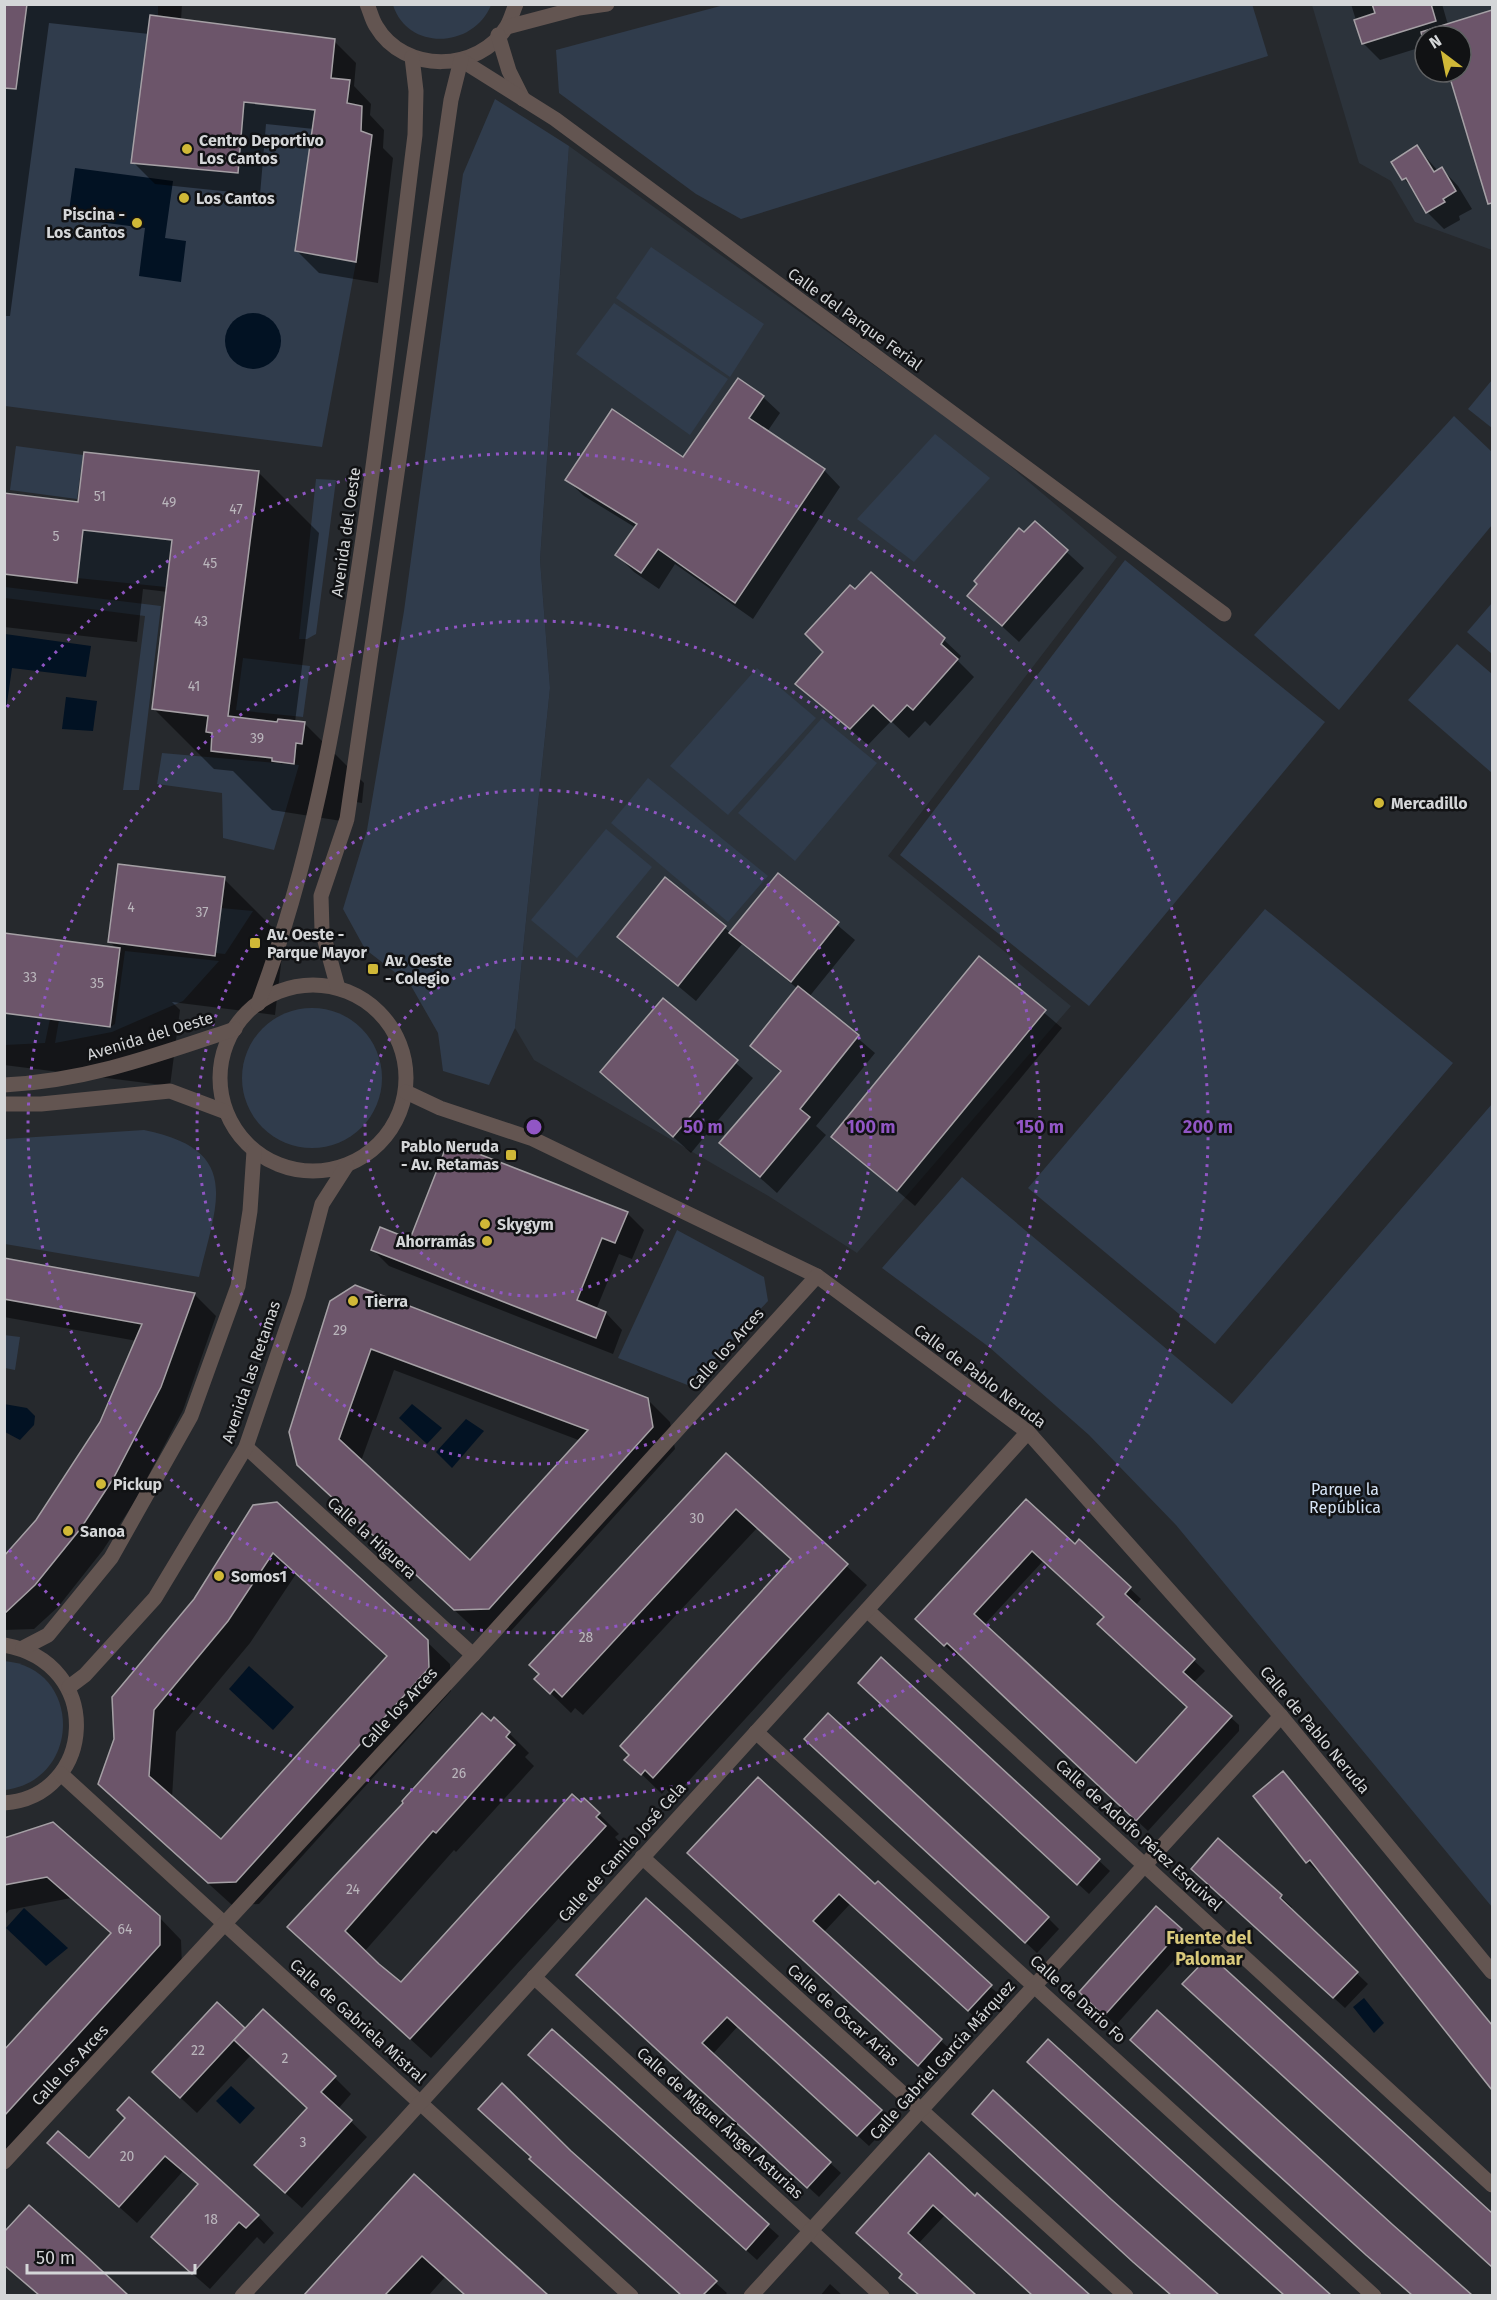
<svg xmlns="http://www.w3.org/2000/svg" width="1497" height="2300" font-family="'Fira Sans',sans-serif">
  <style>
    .built { fill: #2c333b; fill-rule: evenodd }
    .green { fill: #303c4c }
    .water { fill: #021223 }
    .shadow { fill: #0007; fill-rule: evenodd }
    .building { fill: #6c556a; stroke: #a5a0a5; stroke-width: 1.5; fill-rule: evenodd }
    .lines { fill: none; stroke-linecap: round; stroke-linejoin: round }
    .minor { stroke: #635551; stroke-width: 15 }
    .ring { fill: none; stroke: #9156c5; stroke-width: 3; stroke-dasharray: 3 6 }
    .poi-dot { fill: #d0b837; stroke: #111214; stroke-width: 2 }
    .labels { text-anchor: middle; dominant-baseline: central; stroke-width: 5; stroke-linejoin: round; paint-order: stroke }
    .number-label { font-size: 14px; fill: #bab6bc }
    .poi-label { font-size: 16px; font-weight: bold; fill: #d4d6d8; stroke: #111214; text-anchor: start }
    .street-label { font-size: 16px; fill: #d4d6d8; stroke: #111214 }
    .park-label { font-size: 16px; fill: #d6e4f6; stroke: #111214 }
    .neighbourhood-label { font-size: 18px; font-weight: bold; fill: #d9c97b; stroke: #111214 }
    .centre { fill: #9156c5; stroke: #111214; stroke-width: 3 }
    .ring-label { font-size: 18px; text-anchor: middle; font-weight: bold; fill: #9156c5; stroke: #111214; stroke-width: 5; stroke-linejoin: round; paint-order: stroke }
  </style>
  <rect width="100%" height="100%" fill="#26292d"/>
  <g class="built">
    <path d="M1312,5h180v245l-77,-28 -24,-41 -32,-18zM1425,36h36v36h-36z"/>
    <polygon points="569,146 988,447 1117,557 888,856 1071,1006 857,1253 770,1197 534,1060 515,1028 550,688 540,560"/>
  </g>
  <g class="green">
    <polygon points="1252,4 1268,56 741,219 696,194 559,93 556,50 724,5"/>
    <polygon points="5,5 158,5 158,16 335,39 331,78 350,80 347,103 362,106 361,131 372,135 356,262 322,447 5,406"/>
    <path d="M393,5v-1l98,1c-17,43 -83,47 -98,0z"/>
    <polygon points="495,99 569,146 540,560 550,688 515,1028 489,1085 443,1071 438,1033 410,984 365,949 343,909 367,830 404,611 463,174"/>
    <polygon points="651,247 764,324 730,377 616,298"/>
    <polygon points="614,303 728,379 690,435 576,354"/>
    <polygon points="1492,380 1492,428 1468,409"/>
    <polygon points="1454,416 1492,452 1492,525 1339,710 1254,635"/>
    <polygon points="935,434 990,478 914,562 857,519"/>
    <polygon points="16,446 83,455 77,499 10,490"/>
    <polygon points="316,479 336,480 316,634 307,639 299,639"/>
    <polygon points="76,529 172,535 166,587 77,578"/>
    <polygon points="1125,560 1325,722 1089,1006 900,855"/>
    <polygon points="5,587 161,606 139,790 123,790 145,616 5,598"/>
    <polygon points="1492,603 1492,654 1467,632"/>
    <polygon points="1457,644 1492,674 1492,773 1408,700"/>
    <polygon points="243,658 310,666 303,717 236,710"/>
    <polygon points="757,668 816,718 728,815 670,766"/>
    <polygon points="822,718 877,763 795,861 738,813"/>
    <polygon points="162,753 299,765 274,850 223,838 222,793 157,784"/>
    <polygon points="648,778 768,876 728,922 611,823"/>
    <polygon points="606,829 652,867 577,958 531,920"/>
    <polygon points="221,908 253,911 225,954 215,953"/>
    <polygon points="1265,909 1453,1063 1215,1344 1028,1188"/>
    <polygon points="125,951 219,961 183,1001 112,1032 55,1043 59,1020 110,1027 115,1024"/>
    <circle cx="312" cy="1078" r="70"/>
    <polygon points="5,1013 50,1019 45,1043 5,1045"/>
    <polygon points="1492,1104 1492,1907 1176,1525 1089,1435 989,1347 882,1268 962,1177 1232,1404"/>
    <path d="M144,1130c99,20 73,72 55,147l-194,-33v-105z"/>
    <polygon points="677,1230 764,1277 768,1301 690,1386 618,1358"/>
    <polygon points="4,1335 20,1337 15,1370 5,1368"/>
    <path d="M4,1661c78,6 79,119 1,129z"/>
  </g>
  <g class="water">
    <polygon points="75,168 173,181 165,238 186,241 181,282 139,276 145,228 68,218"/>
    <circle cx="253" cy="341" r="28"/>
    <polygon points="5,634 91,646 86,677 12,668 5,717"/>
    <polygon points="66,697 97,701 93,731 62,729"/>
    <polygon points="4,1404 27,1408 35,1416 34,1425 20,1440 5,1432"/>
    <polygon points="412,1404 442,1428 427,1444 399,1418"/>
    <polygon points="466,1419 484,1431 452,1468 436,1452"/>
    <polygon points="249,1666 294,1707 273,1730 229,1689"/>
    <polygon points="24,1908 68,1948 46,1966 6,1928"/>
    <polygon points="1364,1998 1384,2023 1374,2033 1353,2007"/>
    <polygon points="231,2086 255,2108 240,2124 216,2101"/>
  </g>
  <g class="shadow">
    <polygon points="4,4 182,4 181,20 334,41 356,63 354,86 371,104 370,115 384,130 383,148 393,158 378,283 319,273 297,251 314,129 266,124 260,195 155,184 133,162 149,34 49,23 10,316 4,316"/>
    <polygon points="1351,4 1442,4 1448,25 1492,11 1492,188 1481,177 1450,72 1461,72 1461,36 1425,36 1425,46 1380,60 1363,43"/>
    <polygon points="1417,147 1438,171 1442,169 1458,186 1472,209 1459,216 1460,220 1444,229 1427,212 1414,190 1404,179"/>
    <polygon points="763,397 780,413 767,432 824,470 840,487 753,619 675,564 659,589 634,572 617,555 636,528 584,496 567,480 684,459"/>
    <polygon points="259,473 319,533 295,722 304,723 364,783 362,803 356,802 354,823 272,810 233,771 214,769 154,709 168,592 143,589 137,642 4,627 4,495 80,504"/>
    <polygon points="1035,523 1084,568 1019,642 969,596"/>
    <polygon points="871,574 944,640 961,656 958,661 974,677 930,726 925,721 909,738 891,721 868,745 797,684 825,652 855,591"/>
    <polygon points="778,875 855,940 809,997 875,1053 816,1126 826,1135 777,1193 721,1143 781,1073 752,1045 798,989 742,944 696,1001 619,937 665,879 731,933"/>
    <polygon points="224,879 284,939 275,1015 172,1002 180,1010 170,1086 4,1065 4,935 117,949 110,942"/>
    <polygon points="980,958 1062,1028 915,1206 833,1136"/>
    <polygon points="663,1000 753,1078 691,1153 602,1072"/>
    <polygon points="627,1213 644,1230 632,1259 619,1254 596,1310 606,1313 622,1330 613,1354 389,1266 373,1250 411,1241"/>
    <polygon points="4,1260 194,1294 216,1316 183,1410 135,1501 103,1550 58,1607 34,1629 4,1630 4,1558 37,1521 101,1422 137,1341 4,1317"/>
    <path d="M331,1302l316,97 23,23 5,27 -164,182 -33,1 -156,-145zM394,1370l187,71 -111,121 -109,-101z"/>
    <polygon points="726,1455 867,1585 674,1797 666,1789 662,1794 627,1760 792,1560 757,1528 583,1715 575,1708 571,1713 536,1679"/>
    <path d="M1027,1501l48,45 4,-5 62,58 -6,7 70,65 -12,12 46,42v6l-91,100 -190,-178 -2,3 -28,-26zM1044,1560l62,57 83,91 -53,57 -152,-140z"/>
    <path d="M254,1506l173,136 23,22 1,27 -192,213 -27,1 -109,-99 -8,-67 80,-139zM296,1574l92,83 -167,184 -49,-43 4,-66 74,-89z"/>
    <polygon points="881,1659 1110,1871 1089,1894 871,1693"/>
    <polygon points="509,1733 529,1753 525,1757 534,1766 456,1852 454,1850 364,1952 401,1984 581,1804 599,1814 619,1834 615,1837 624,1847 431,2058 309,1947"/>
    <polygon points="817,1749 1048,1918 1059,1929 1037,1953"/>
    <polygon points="1283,1773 1492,2025 1492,2085 1386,1956 1388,1955 1320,1871 1318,1872 1307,1862"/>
    <polygon points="4,1839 159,1917 181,1940 182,1968 4,2163 4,2052 111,1934 71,1898 9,1910 4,1916"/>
    <polygon points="1219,1840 1281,1897 1292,1907 1290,1910 1368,1984 1345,2008 1204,1880"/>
    <polygon points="700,1864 875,1886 1002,1997 979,2021 851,1903 823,1933 952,2051 930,2076"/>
    <polygon points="646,1900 892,2122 869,2146 738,2026 712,2055 841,2173 819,2197 589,1986"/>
    <polygon points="1181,1930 1191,1941 1116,2025 1092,2003"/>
    <polygon points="1210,1957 1492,2215 1492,2266 1195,1995"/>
    <polygon points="217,2004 245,2030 334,2077 351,2094 338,2109 367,2137 302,2208 273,2182 308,2109 251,2055 197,2113 170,2088"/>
    <polygon points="1157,2012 1470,2296 1412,2296 1143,2051"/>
    <polygon points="552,2031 779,2236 757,2260 541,2065"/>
    <polygon points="1048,2041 1329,2296 1285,2296 1040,2073"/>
    <polygon points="993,2092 1216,2296 1172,2296 985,2125"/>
    <polygon points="127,2118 258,2216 274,2233 264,2244 257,2237 210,2289 170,2254 199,2185 183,2171 137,2223 66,2159 89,2160"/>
    <polygon points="491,2119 570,2152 727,2293 724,2296 682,2296 617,2235 615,2237"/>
    <polygon points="929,2156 975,2198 978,2195 1088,2296 1033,2296 945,2215 918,2244 974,2296 920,2296 901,2278 904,2275 869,2244"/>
    <polygon points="414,2176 546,2296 465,2296 445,2277 428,2296 306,2296"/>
    <polygon points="30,2208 126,2296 39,2296 4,2264"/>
    <polygon points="830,2284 843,2296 820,2296"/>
  </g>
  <g class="building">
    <polygon points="4,4 27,4 16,89 4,88"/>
    <polygon points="1372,4 1431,4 1436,21 1362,44 1354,20 1375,13"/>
    <polygon points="1492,10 1492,203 1488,204 1450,78 1461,74 1461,36 1422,36 1421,32"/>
    <polygon points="150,15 335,39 331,78 350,80 347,103 362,106 361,131 372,135 356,262 295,251 315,110 244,102 238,173 131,163"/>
    <polygon points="1417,145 1434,172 1442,167 1456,191 1443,199 1445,202 1426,213 1406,178 1402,180 1391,162"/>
    <polygon points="738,378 764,396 749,418 825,469 735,603 658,549 641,573 615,555 637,524 565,480 612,409 683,457"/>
    <polygon points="84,452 259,471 228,716 277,722 278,719 305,722 302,744 296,743 294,764 272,761 272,758 211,751 212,733 206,732 208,716 152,709 172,540 83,530 77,583 4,574 4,493 78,502"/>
    <polygon points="1035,521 1068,550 1002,626 967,596 977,584 974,581 1019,528 1024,532"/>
    <polygon points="871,572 945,638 941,644 958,659 913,710 907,705 891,722 873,705 850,729 795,684 823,652 805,634 850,585 855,589"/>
    <polygon points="118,864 225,877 215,956 108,942"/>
    <polygon points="778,873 839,922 791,982 729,933"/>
    <polygon points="665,877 726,926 678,986 617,937"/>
    <polygon points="4,933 120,948 110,1027 4,1013"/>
    <polygon points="979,956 1046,1010 897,1191 831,1137"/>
    <polygon points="798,986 859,1035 800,1109 810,1117 760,1177 719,1143 781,1071 750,1046"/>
    <polygon points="663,998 738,1060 673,1137 600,1072"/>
    <polygon points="448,1142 628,1212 615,1243 602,1238 577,1300 606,1312 596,1338 371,1250 380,1227 410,1239"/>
    <polygon points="4,1258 195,1293 161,1387 113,1479 81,1528 35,1585 4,1614 4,1556 36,1520 100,1422 142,1324 4,1299"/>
    <path d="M355,1285l293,113 5,29 -164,182 -35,1 -157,-145 -8,-33 41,-131zM371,1349l217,81 -118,130 -131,-121z"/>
    <polygon points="726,1453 848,1564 653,1778 645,1770 641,1775 624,1760 629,1755 620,1746 791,1559 736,1509 562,1697 554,1689 550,1694 534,1679 539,1674 529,1665"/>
    <path d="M1026,1499l49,45 4,-5 52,48 -6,7 70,65 -12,13 49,44 -96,105 -189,-178 -3,3 -29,-27zM1032,1551l72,66 -7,7 90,83 -51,56 -162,-149z"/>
    <path d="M277,1502l151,138 1,28 -193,214 -28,1 -110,-99 16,-45 -2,-42 82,-98 59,-94zM273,1553l114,103 -166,183 -72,-63 5,-66 74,-89z"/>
    <polygon points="881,1657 1100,1859 1077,1885 858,1683"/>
    <polygon points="482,1713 491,1721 494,1717 510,1732 506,1737 515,1745 436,1833 433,1831 345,1931 379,1964 401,1982 572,1794 581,1802 584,1798 600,1813 596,1817 606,1826 410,2039 287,1927 403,1803 402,1801"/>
    <polygon points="828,1713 1049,1917 1025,1943 804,1739"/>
    <polygon points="1283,1771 1492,2025 1492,2090 1310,1860 1306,1863 1253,1796"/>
    <polygon points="758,1777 875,1884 878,1881 992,1985 968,2011 839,1894 813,1921 942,2039 918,2066 687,1853"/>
    <polygon points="53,1822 160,1916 160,1945 4,2116 4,2050 111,1933 47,1877 4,1885 4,1838"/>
    <polygon points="1218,1838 1282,1895 1280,1898 1358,1972 1333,1998 1191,1869"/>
    <polygon points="646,1898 882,2110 857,2136 727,2017 702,2043 831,2162 807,2188 576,1975"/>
    <polygon points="1156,1906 1182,1929 1104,2016 1079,1992"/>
    <polygon points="1210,1955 1492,2213 1492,2267 1182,1984"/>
    <polygon points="217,2002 245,2028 180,2098 152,2072"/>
    <polygon points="263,2009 336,2076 321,2092 352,2120 285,2193 254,2165 307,2108 234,2040"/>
    <polygon points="1157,2010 1393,2225 1472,2295 1412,2295 1366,2255 1130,2040"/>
    <polygon points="552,2029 769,2224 746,2250 528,2055"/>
    <polygon points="1048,2039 1168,2148 1331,2295 1284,2295 1157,2181 1027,2062"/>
    <polygon points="502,2083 571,2151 717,2281 703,2295 681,2295 529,2159 531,2157 478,2109"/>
    <polygon points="993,2090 1112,2200 1219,2295 1171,2295 1133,2262 972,2114"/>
    <polygon points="129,2097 259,2215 246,2228 239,2222 192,2274 151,2237 198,2184 165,2156 119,2207 47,2143 58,2131 89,2158 125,2118 117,2110"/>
    <polygon points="929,2153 975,2196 977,2193 1090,2295 1032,2295 933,2205 908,2233 976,2295 919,2295 899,2278 902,2274 856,2233"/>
    <polygon points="414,2174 548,2295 465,2295 422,2256 385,2295 304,2295"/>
    <polygon points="29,2205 87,2257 128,2295 39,2295 4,2265 4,2232"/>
  </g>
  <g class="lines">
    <g class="minor">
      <path d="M367,4c3,7 5,16 9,22 28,48 103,47 131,0 4,-7 6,-15 9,-22"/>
      <polyline points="507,27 579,8 607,4"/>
      <polyline points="498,35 509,71 523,99"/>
      <polyline points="461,60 555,119 1224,614"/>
      <circle cx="313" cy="1078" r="93"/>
      <polyline points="338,988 322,930 321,896 347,819 451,100 461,60"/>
      <path d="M258,1004c53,-141 78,-284 100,-432 22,-146 39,-291 57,-437l1,-44 -4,-34"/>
      <path d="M4,1085c83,-4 153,-30 231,-56"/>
      <polyline points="406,1092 440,1108 533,1139 817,1276 1028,1432 1281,1716 1492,1972"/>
      <polyline points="4,1104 41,1104 170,1091 226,1112"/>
      <polyline points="246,1447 473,1655"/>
      <polyline points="867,1610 1492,2185"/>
      <path d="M4,1645c102,18 91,152 0,158"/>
      <polyline points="23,1648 48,1635 111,1558 191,1416 238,1286 250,1211 254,1151"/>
      <polyline points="69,1687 85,1675 155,1598 246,1447 298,1295 322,1204 347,1165"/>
      <polyline points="756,1732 1374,2296"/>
      <polyline points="61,1774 631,2296"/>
      <polyline points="642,1857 1126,2296"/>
      <polyline points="534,1977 882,2296"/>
      <polyline points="4,2162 473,1655 817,1276"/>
      <polyline points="242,2296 393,2133 1028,1432"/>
      <polyline points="751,2296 1281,1716"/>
    </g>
  </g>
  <g class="ring">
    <circle cx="534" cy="1127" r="169"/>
    <circle cx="534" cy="1127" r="337"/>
    <circle cx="534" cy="1127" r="506"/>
    <path d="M7 707A674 674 0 1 1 7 1547"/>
  </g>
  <g class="poi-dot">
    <circle cx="187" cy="149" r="6"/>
    <circle cx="184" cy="198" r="6"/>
    <circle cx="137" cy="223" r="6"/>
    <circle cx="1379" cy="803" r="6"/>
    <rect x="249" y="937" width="12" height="12" rx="3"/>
    <rect x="367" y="963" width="12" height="12" rx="3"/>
    <rect x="505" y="1149" width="12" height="12" rx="3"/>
    <circle cx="485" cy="1224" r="6"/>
    <circle cx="487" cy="1241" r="6"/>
    <circle cx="353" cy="1301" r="6"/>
    <circle cx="101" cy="1484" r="6"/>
    <circle cx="68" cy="1531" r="6"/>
    <circle cx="219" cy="1576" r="6"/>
  </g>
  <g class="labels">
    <g class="number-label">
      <text x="100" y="496">51</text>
      <text x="169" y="502">49</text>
      <text x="236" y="509">47</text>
      <text x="56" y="536">5</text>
      <text x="210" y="563">45</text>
      <text x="201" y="621">43</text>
      <text x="194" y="686">41</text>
      <text x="257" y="738">39</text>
      <text x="131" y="907">4</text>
      <text x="202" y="912">37</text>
      <text x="30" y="977">33</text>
      <text x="97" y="983">35</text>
      <text x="340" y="1330">29</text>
      <text x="697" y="1518">30</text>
      <text x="586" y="1637">28</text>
      <text x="459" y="1773">26</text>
      <text x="353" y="1889">24</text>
      <text x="125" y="1929">64</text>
      <text x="198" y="2050">22</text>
      <text x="285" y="2058">2</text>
      <text x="303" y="2142">3</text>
      <text x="127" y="2156">20</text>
      <text x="211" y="2219">18</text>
    </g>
    <g class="poi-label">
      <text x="199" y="140">Centro Deportivo<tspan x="199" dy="18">Los Cantos</tspan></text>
      <text x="196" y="198">Los Cantos</text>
      <text x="125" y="214" text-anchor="end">Piscina -<tspan x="125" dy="18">Los Cantos</tspan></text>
      <text x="1391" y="803">Mercadillo</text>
      <text x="267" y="934">Av. Oeste -<tspan x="267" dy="18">Parque Mayor</tspan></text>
      <text x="385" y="960">Av. Oeste<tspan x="385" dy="18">- Colegio</tspan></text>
      <text x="499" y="1146" text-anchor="end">Pablo Neruda<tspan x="499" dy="18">- Av. Retamas</tspan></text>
      <text x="497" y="1224">Skygym</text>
      <text x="475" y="1241" text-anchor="end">Ahorramás</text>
      <text x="365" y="1301">Tierra</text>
      <text x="113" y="1484">Pickup</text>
      <text x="80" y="1531">Sanoa</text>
      <text x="231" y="1576">Somos1</text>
    </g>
    <g class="street-label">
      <text transform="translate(855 319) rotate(36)">Calle del Parque Ferial</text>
      <text transform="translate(346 532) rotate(-82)">Avenida del Oeste</text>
      <text transform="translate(150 1036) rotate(-17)">Avenida del Oeste</text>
      <text transform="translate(726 1349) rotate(-48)">Calle los Arces</text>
      <text transform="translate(251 1372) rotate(-71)">Avenida las Retamas</text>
      <text transform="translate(980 1376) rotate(37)">Calle de Pablo Neruda</text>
      <text transform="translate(372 1538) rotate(42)">Calle la Higuera</text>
      <text transform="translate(399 1708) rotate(-47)">Calle los Arces</text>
      <text transform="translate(1315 1730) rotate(50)">Calle de Pablo Neruda</text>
      <text transform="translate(1139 1835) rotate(42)">Calle de Adolfo Pérez Esquivel</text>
      <text transform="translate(622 1852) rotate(-48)">Calle de Camilo José Cela</text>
      <text transform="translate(1078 1999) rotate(42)">Calle de Dario Fo</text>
      <text transform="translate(843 2015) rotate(42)">Calle de Óscar Arias</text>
      <text transform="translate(358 2021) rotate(42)">Calle de Gabriela Mistral</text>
      <text transform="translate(942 2060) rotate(-48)">Calle Gabriel García Márquez</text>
      <text transform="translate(70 2065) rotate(-47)">Calle los Arces</text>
      <text transform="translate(720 2123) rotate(42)">Calle de Miguel Ángel Asturias</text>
    </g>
    <g class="park-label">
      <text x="1345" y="1489">Parque la<tspan x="1345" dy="18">República</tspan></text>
    </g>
    <g class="neighbourhood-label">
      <text x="1209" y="1938">Fuente del<tspan x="1209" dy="21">Palomar</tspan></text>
    </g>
  </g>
  <circle cx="534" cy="1127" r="9" class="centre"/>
  <g class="ring-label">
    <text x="703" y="1133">50 m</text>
    <text x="871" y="1133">100 m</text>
    <text x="1040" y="1133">150 m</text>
    <text x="1208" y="1133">200 m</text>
  </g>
  <rect width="1497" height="2300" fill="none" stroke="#d4d6d8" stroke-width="12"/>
  <g transform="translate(1443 54) rotate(328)"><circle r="28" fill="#111214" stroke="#5f6062" stroke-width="1.5"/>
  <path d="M0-4.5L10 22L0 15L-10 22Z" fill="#d0b837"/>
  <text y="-9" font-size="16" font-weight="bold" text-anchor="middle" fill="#d4d6d8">N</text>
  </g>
  <path d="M27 2264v9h168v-9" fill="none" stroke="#d4d6d8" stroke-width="3"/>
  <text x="36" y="2264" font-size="18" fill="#d4d6d8" stroke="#111214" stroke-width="4.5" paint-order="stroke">50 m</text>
</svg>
